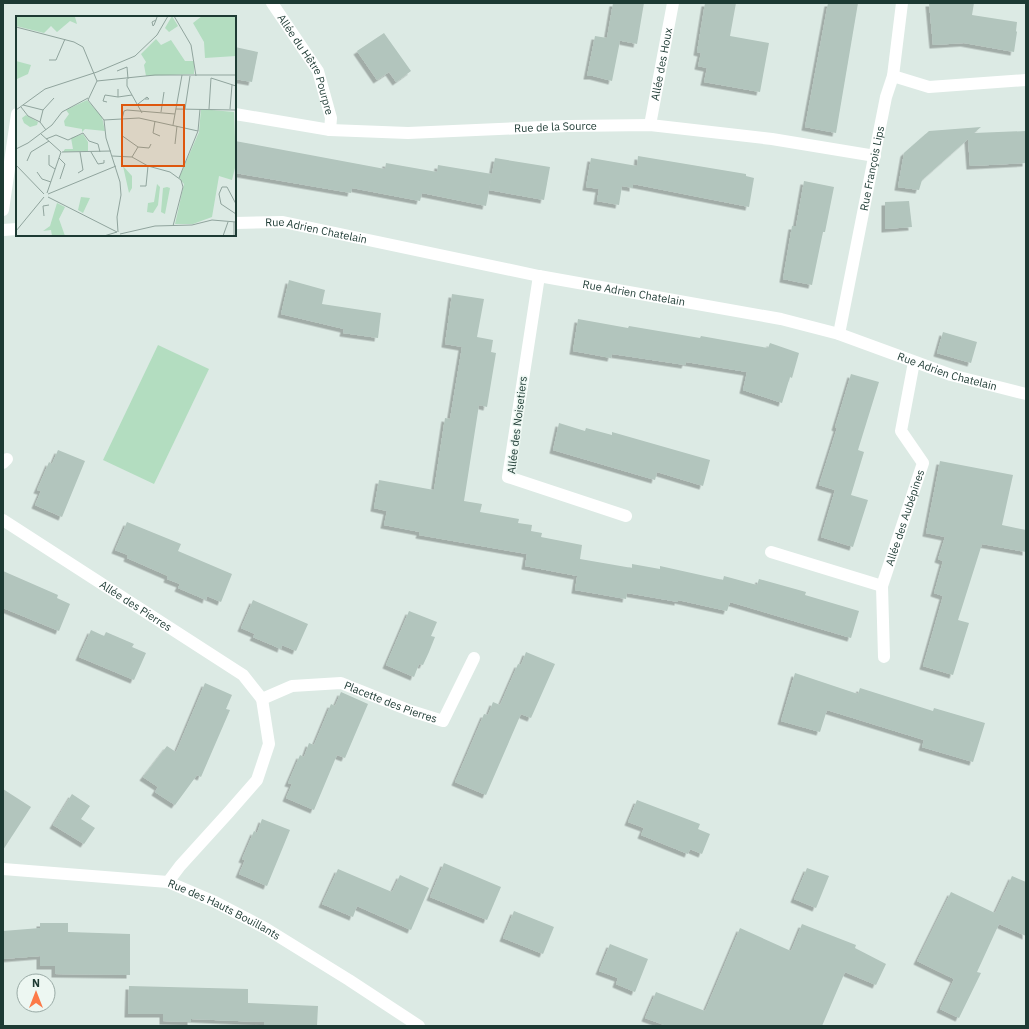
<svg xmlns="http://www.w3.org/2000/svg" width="1029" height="1029" font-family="'IBM Plex Sans',sans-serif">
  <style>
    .green { fill: #b3ddc0 }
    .building { fill: #b2c5bd; filter: url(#shadow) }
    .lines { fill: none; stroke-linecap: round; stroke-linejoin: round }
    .minor { stroke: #fff; stroke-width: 12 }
    .labels { text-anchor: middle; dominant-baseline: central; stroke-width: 3; stroke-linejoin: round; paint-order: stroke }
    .street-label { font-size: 11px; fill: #1d3a33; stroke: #edf7f2 }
    .inset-road { fill: none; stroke: #90a49d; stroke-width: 1 }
    .view { fill: #de570e; fill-opacity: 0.15; stroke: #de570e; stroke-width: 2 }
    .inset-edge { fill: none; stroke: #1d3a33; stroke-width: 2 }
  </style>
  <defs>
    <filter id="shadow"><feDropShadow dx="-3.5" dy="3.5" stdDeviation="0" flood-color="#0004"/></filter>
  </defs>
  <rect width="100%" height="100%" fill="#dceae4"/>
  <polygon class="green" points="158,345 209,369 154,484 103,460"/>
  <g class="building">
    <polygon points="613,3 644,3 637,44 617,40 620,41 612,81 593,76 587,76 595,36 607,38"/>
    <polygon points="705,3 736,3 730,36 769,43 760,92 704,82 707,68 698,66 701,53 697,52"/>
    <polygon points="828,3 858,3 836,133 805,127"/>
    <polygon points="929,3 974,3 972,15 1017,22 1016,31 1017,32 1014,52 964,43 933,45"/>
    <polygon points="384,33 411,71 396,82 389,72 377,80 357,51"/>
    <polygon points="235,47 258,52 252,82 235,79"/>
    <polygon points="981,127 974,133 1026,131 1026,163 970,166 968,139 922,180 919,190 898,187 904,153 929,131"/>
    <polygon points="235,141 385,169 386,163 437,172 438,165 492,174 486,206 422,193 420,201 352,188 351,193 235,173"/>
    <polygon points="638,156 746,174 746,176 754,178 749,207 633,184 633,188 622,186 619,205 597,201 599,189 586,187 591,158 637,166"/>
    <polygon points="495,158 550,167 544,200 489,190"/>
    <polygon points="804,181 834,187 825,232 823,232 812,285 783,279 792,226 796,226"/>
    <polygon points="909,201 912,227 885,229 885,202"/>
    <polygon points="289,280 325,290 322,304 381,313 378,338 343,333 344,329 281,314"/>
    <polygon points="452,294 484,299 477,337 493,340 491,352 496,353 487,407 479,405 464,501 482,504 480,512 519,519 518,523 532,525 531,531 542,533 541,537 582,545 580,559 632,568 632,564 660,569 660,566 723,580 724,576 757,585 759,579 806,592 805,595 859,611 851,638 730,602 727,611 678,600 678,602 627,593 626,599 575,590 579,564 577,576 525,566 527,554 419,535 420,532 384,525 387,511 374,508 379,480 434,490 445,418 450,419 462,347 445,344"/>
    <polygon points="578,319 628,328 629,326 700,338 701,336 768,348 770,343 799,353 792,378 790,377 782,403 743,390 747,372 686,362 685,365 612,354 611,358 573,351"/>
    <polygon points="943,332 977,342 971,363 937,353"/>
    <polygon points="851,374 879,382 858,450 864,452 851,495 868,500 853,547 821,537 835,490 819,485 837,428 835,427"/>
    <polygon points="559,423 585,431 586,428 612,435 612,432 710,460 703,486 657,472 655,480 553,450"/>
    <polygon points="58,450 85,461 62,517 35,505 41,491 37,490 49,462 52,464"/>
    <polygon points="940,461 1013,475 1002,525 1026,530 1026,552 982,544 958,620 969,623 953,675 923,666 943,596 934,593 943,561 938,559 945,537 926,533"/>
    <polygon points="127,522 181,544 178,551 232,574 221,602 207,596 206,600 178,588 180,584 167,579 168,576 127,558 128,555 115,550"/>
    <polygon points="3,571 58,595 57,598 70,604 59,631 3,608"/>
    <polygon points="253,600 308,624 296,651 282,645 281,649 253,637 255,634 241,628"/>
    <polygon points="409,611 437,622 431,636 435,637 429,652 423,665 419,664 414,677 386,665"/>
    <polygon points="91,630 104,636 106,632 134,644 132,647 146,653 134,680 79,657"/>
    <polygon points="526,652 555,664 531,718 521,714 486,795 455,782 484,714 488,715 493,702 500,705 518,664 521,665"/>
    <polygon points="795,673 858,694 860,688 933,711 934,708 985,723 973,762 922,747 924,740 827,710 820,732 781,721"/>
    <polygon points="205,683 232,695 226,709 230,710 201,777 197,775 175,805 155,792 158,787 143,777 167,746 176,752"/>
    <polygon points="341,692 368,704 345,758 337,755 314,810 286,798 292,784 288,783 300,755 304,757 309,743 314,745 331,704 335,706"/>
    <polygon points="3,789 31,807 3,850"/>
    <polygon points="72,794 90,806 81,819 95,828 84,844 53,825"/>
    <polygon points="637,800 700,824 698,829 710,834 702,854 690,849 688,854 641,835 644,828 628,822"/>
    <polygon points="262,819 290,830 267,886 239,874 245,860 242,859 254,831 257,833"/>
    <polygon points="444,863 501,887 487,920 430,897"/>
    <polygon points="807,868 829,876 816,908 794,899"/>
    <polygon points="338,869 392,892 400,875 429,888 411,930 357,906 353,917 322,904"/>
    <polygon points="1012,876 1026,882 1026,936 999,924 977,972 981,973 959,1018 940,1009 954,979 917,961 951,892 995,913"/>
    <polygon points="514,911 554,927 543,954 503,938"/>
    <polygon points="40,923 68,923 68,932 130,934 130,975 55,974 55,966 40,966 40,956 3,959 3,931 40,928"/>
    <polygon points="802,924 856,945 855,948 886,964 876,985 845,972 822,1026 667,1026 645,1018 656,992 705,1011 740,928 791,951"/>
    <polygon points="610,944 648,959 635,992 616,984 618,978 599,971"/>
    <polygon points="129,986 248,989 248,1003 318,1006 317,1026 264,1026 264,1022 191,1019 191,1022 163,1021 163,1014 128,1014"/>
  </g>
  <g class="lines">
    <g class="minor">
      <path id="s1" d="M272,3l46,68 13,47 -1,12"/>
      <polyline points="893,76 929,87 1026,80"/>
      <path id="s2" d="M235,114l95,16 78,3 160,-7 82,-1 122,14 103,17"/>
      <path id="s3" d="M650,125l23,-122"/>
      <polyline points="3,210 17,114"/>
      <path id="s4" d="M235,223l48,-1 256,54 242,43 58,15 112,41 75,19"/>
      <polyline points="3,230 17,229"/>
      <polyline points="539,276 508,477 626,516"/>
      <path id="s5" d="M839,334l47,-237 7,-21 9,-73"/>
      <polyline points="3,463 7,459"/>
      <path id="s6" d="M3,520l240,155 19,24 7,45 -12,36 -28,32 -49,54 -12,16"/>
      <polyline points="771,552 882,586"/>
      <path id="s7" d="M884,657l-2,-71 41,-123 -22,-32 13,-69"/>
      <path id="s8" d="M262,699l30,-13 49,-3 70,28 32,10 31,-63"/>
      <path id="s9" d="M3,869l165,13 47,20 50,26 84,52 70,46"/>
    </g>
  </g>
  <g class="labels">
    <g class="street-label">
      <text stroke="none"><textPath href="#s3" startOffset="62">Allée des Houx</textPath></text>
      <text stroke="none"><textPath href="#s1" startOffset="71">Allée du Hêtre Pourpre</textPath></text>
      <text stroke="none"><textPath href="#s2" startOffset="322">Rue de la Source</textPath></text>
      <text stroke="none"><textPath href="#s5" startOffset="169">Rue François Lips</textPath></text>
      <text stroke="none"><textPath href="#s4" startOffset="82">Rue Adrien Chatelain</textPath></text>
      <text stroke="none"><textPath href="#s4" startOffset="406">Rue Adrien Chatelain</textPath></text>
      <text stroke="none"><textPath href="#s4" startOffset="730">Rue Adrien Chatelain</textPath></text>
      <text transform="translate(517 425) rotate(-83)">Allée des Noisetiers</text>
      <text stroke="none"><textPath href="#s7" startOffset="143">Allée des Aubépines</textPath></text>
      <text stroke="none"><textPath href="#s6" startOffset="158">Allée des Pierres</textPath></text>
      <text stroke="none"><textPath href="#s8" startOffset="135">Placette des Pierres</textPath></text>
      <text stroke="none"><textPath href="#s9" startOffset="228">Rue des Hauts Bouillants</textPath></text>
    </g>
  </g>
  <g transform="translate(16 16)">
    <rect width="220" height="220" fill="#dceae4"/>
    <path d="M0,0h55l4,1 2,7 -7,-3 -13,11 -6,-6 -7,7 -28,-7zM156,0l6,10 -9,6 -4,-4zM186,0h34v40l-31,2 -1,-16 -11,-19zM140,23l5,6 10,-5 14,21h9v13l-48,2 -2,-11 2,-3 -5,-8zM0,45l15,4 -3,9 -11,5zM71,84l15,17 3,14 -20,-2 -3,3v-3l-17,-3 -1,-5 5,-7 -3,-4zM185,93l33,3 2,52 -4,16 -13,-4 -7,41 -19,7h-18l9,-40 -5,-6 20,-46zM10,99l12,7 -1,3 -7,2 -6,-4 -2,-5zM67,118l5,8v9l-25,1 2,-3h8l-2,-11zM107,150l9,10v12l-3,5zM141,168l3,3 -2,18 -5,8 -6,-1 1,-9 6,-1zM151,171l3,1 -5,26 -4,-2 2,-24zM65,181l9,1 -7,15 -5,-3zM41,187l8,4 -6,12 6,17h-13l-1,-6 -8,1 7,-5z" fill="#b3ddc0"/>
    <path class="inset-road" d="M158,0l17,29 5,31M140,4l-4,2 1,4 1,-1 2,-5 1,-3v-1M0,11l58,15 9,5 14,34M33,44h7l9,-21M101,55l10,-4 1,12M195,62l25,8M111,63v7l15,27M81,65l-9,19 16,20 2,18 14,44 1,13 -4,22 1,15M81,65l58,-6h81M102,73v8l14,-2M91,86l-4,-1 2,-6 13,2M122,88l9,-7 2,2h-4M7,89l20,5M5,91l7,9 12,6M160,93l60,1M169,93l5,-33M193,93l2,-31M214,93l2,-24M0,94l29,-21 52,-17 38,-16 22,-21 11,-19M145,96l3,-20M106,103l2,-8 3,-1 48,4M88,104l35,-2 59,13M139,105l-2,12 7,3M157,109l9,-50M30,114l-6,-8 3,-12 11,-12M25,118l20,18 -14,41M105,119l17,12 -6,10M30,123l10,-4 12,5 15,-7 6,8 9,3 2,8M159,128l2,-18M122,131l11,1 2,-4M0,133l12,-6 24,-18 10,-13 26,-14M46,136l49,-1M75,136l7,12 6,-1v-3M33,139v10l6,4M96,140l20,1 16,9 22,6 11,8 2,7 -10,39M43,142l6,6 -5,15M11,145l4,-9 18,-11M0,149l28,29M21,156l5,7 9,3M62,157l5,-3 -3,-18M163,162l19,-47 2,-22M124,170h6l2,-20M32,178l68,-28M32,181l69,35M220,188l-9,-17h-5l-3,7 2,10 15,10M28,200l-1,-10 6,-1M218,206v14M0,215l28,-34M104,218l35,-8 37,-1 20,-5 24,2M88,220l13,-4M207,220l5,-14"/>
    <path class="view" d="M106,89h62v61h-62z"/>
    <rect width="220" height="220" class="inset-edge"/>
  </g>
  <rect width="1029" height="1029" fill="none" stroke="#1d3a33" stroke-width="8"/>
  <g transform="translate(36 993)"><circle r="19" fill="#edf7f2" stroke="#9aaba6"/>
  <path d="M0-3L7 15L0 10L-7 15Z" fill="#fc7a48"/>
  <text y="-6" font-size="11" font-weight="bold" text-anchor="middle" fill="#1d3a33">N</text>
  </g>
</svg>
